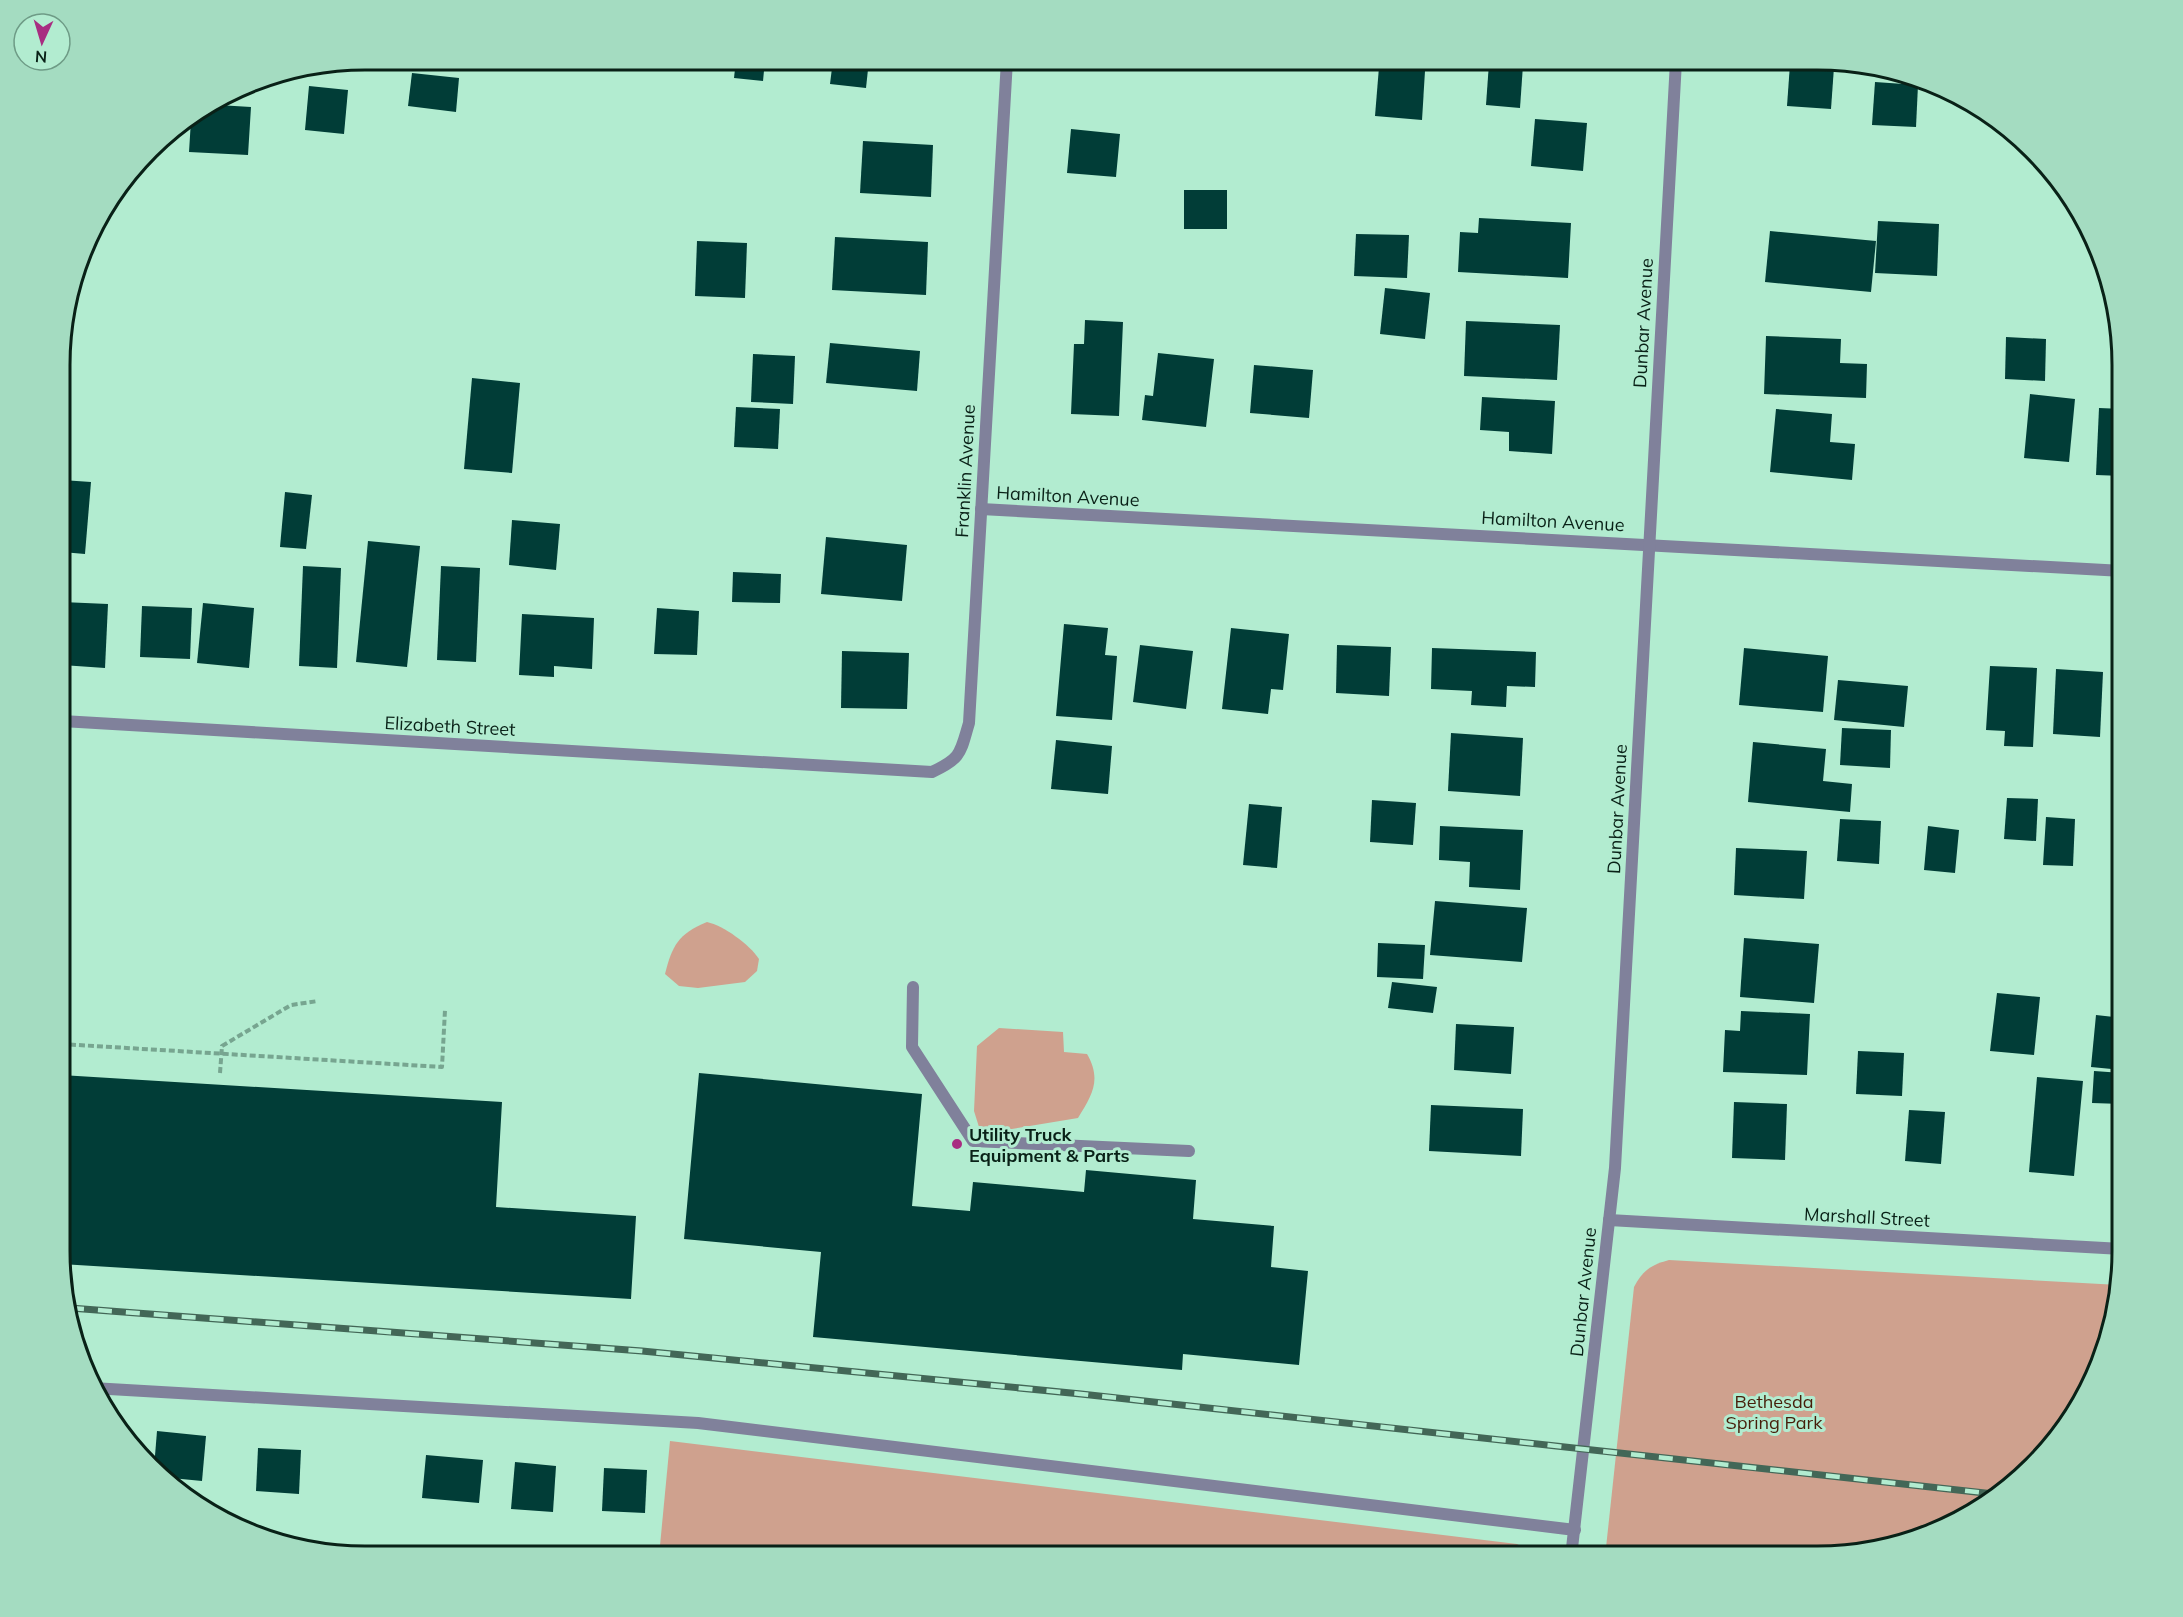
<svg xmlns="http://www.w3.org/2000/svg" width="2183" height="1617" font-family="Mulish,sans-serif">
  <style>
    .green { fill: #cfa18e }
    .building { fill: #013d37 }
    .lines { fill: none; stroke-linecap: round; stroke-linejoin: round }
    .path { stroke: #77a590; stroke-width: 4; stroke-dasharray: 6 3; stroke-linecap: butt }
    .service { stroke: #80819b; stroke-width: 12 }
    .minor { stroke: #80819b; stroke-width: 12 }
    .rail-casing { stroke: #436757; stroke-width: 7 }
    .rail { stroke: #b2ecd0; stroke-width: 4.5; stroke-dasharray: 14; stroke-linecap: butt }
    .poi-dot { fill: #a82d81; stroke: #b2ecd0; stroke-width: 2 }
    .labels { text-anchor: middle; dominant-baseline: central; stroke-width: 6; stroke-linejoin: round; paint-order: stroke }
    .street-label { font-size: 18px; fill: #092117; stroke: #b2ecd0 }
    .poi-label { font-size: 18px; font-weight: bold; fill: #092117; stroke: #b2ecd0; text-anchor: start }
    .park-label { font-size: 18px; fill: #461d09; stroke: #b2ecd0 }
    .rim { fill: none; stroke: #092117; stroke-width: 3 }
  </style>
  <rect width="100%" height="100%" fill="#b2ecd0"/>
  <g class="green">
    <path d="M707,922c17,4 42,22 52,37l-2,12 -12,11 -47,6 -19,-2 -14,-12c7,-28 13,-40 42,-52z"/>
    <path d="M999,1028l64,4 1,20 23,2c15,26 5,41 -9,64l-85,14 -14,-5 -5,-16 3,-65z"/>
    <path d="M1669,1260l450,25 -19,84 -53,84 -95,73 -75,25 -60,6h-212l29,-270c9,-17 17,-22 35,-27z"/>
    <polygon points="670,1441 1517,1544 1540,1557 659,1556"/>
  </g>
  <g class="building">
    <polygon points="736,60 765,60 763,81 734,78"/>
    <polygon points="833,60 869,60 866,88 830,84"/>
    <polygon points="881,60 935,60 935,66 881,63"/>
    <polygon points="1489,63 1523,65 1520,108 1486,105"/>
    <polygon points="1790,64 1834,67 1831,109 1787,106"/>
    <polygon points="1379,67 1425,71 1422,120 1375,116"/>
    <polygon points="412,73 459,78 456,112 408,106"/>
    <polygon points="1875,82 1918,85 1916,127 1872,125"/>
    <polygon points="309,86 348,90 344,134 305,130"/>
    <polygon points="218,105 251,107 248,155 189,152 191,120"/>
    <polygon points="1535,119 1587,123 1583,171 1531,166"/>
    <polygon points="1071,129 1120,134 1116,177 1067,173"/>
    <polygon points="863,141 933,145 931,197 860,193"/>
    <rect x="1184" y="190" width="43" height="39"/>
    <polygon points="1479,218 1571,223 1568,278 1458,272 1460,232 1478,233"/>
    <polygon points="1878,221 1939,224 1937,276 1875,273"/>
    <polygon points="1770,231 1876,241 1871,292 1765,282"/>
    <polygon points="1356,234 1409,235 1407,278 1354,276"/>
    <polygon points="835,237 928,242 926,295 832,290"/>
    <polygon points="697,241 747,243 745,298 695,296"/>
    <polygon points="1385,288 1430,293 1425,339 1380,334"/>
    <polygon points="1085,320 1123,322 1119,416 1071,414 1074,344 1084,344"/>
    <polygon points="1466,321 1560,325 1557,380 1464,376"/>
    <polygon points="1766,336 1841,339 1840,363 1867,364 1866,398 1764,394"/>
    <polygon points="2006,337 2046,339 2045,381 2005,379"/>
    <polygon points="830,343 920,351 917,391 826,383"/>
    <polygon points="1158,353 1214,359 1206,427 1142,420 1145,395 1153,396"/>
    <polygon points="753,354 795,356 793,404 751,402"/>
    <polygon points="1254,365 1313,370 1309,418 1250,413"/>
    <polygon points="472,378 520,383 512,473 464,469"/>
    <polygon points="2030,394 2075,399 2069,462 2024,458"/>
    <polygon points="1482,397 1555,401 1552,454 1509,451 1509,432 1480,430"/>
    <polygon points="736,407 780,409 778,449 734,447"/>
    <polygon points="2099,408 2123,409 2123,476 2096,475"/>
    <polygon points="1776,409 1832,414 1830,442 1855,444 1852,480 1770,472"/>
    <polygon points="62,480 91,482 85,554 62,552"/>
    <polygon points="285,492 312,495 306,549 280,547"/>
    <polygon points="512,520 560,524 556,570 509,565"/>
    <polygon points="826,537 907,545 902,601 821,594"/>
    <polygon points="368,541 420,546 407,667 356,662"/>
    <polygon points="303,566 341,568 337,668 299,666"/>
    <polygon points="441,566 480,568 476,662 437,660"/>
    <polygon points="733,572 781,574 780,603 732,602"/>
    <polygon points="62,602 108,604 105,668 62,665"/>
    <polygon points="203,603 254,608 249,668 197,663"/>
    <polygon points="142,606 192,608 190,659 140,657"/>
    <polygon points="657,608 699,611 697,655 654,654"/>
    <polygon points="522,614 594,618 592,669 554,666 554,677 519,675"/>
    <polygon points="1064,624 1108,628 1105,655 1117,656 1112,720 1056,716"/>
    <polygon points="1231,628 1289,634 1283,690 1271,689 1268,714 1222,709"/>
    <polygon points="1140,645 1193,651 1186,709 1133,702"/>
    <polygon points="1337,645 1391,647 1389,696 1336,693"/>
    <polygon points="1432,648 1536,652 1535,687 1507,686 1506,707 1471,705 1472,691 1431,689"/>
    <polygon points="1744,648 1828,656 1823,712 1739,705"/>
    <polygon points="842,651 909,653 907,709 841,708"/>
    <polygon points="1990,666 2037,668 2033,747 2004,746 2005,731 1986,730"/>
    <polygon points="2056,669 2103,672 2100,737 2053,734"/>
    <polygon points="1838,680 1908,686 1904,727 1834,720"/>
    <polygon points="1842,728 1891,730 1890,768 1840,765"/>
    <polygon points="1451,733 1523,738 1520,796 1448,791"/>
    <polygon points="1056,740 1112,746 1108,794 1051,789"/>
    <polygon points="1753,742 1826,749 1823,781 1852,784 1850,812 1748,802"/>
    <polygon points="2007,798 2038,799 2036,841 2004,839"/>
    <polygon points="1372,800 1416,803 1413,845 1370,842"/>
    <polygon points="1249,804 1282,807 1277,868 1243,865"/>
    <polygon points="2046,817 2075,819 2073,866 2043,865"/>
    <polygon points="1840,819 1881,821 1879,864 1837,861"/>
    <polygon points="1440,826 1523,830 1520,890 1469,887 1470,862 1439,860"/>
    <polygon points="1928,826 1959,830 1955,873 1924,870"/>
    <polygon points="1736,848 1807,851 1804,899 1734,895"/>
    <polygon points="1435,901 1527,908 1522,962 1430,955"/>
    <polygon points="1744,938 1819,944 1814,1003 1740,997"/>
    <polygon points="1378,943 1425,945 1423,979 1377,977"/>
    <polygon points="1392,982 1437,987 1433,1013 1388,1008"/>
    <polygon points="1997,993 2040,997 2034,1055 1990,1051"/>
    <polygon points="1741,1011 1810,1014 1807,1075 1723,1072 1725,1030 1740,1031"/>
    <polygon points="2096,1015 2123,1018 2122,1070 2091,1067"/>
    <polygon points="1456,1024 1514,1027 1511,1074 1454,1070"/>
    <polygon points="1858,1051 1904,1053 1902,1096 1856,1094"/>
    <polygon points="2094,1071 2122,1073 2122,1104 2092,1103"/>
    <polygon points="699,1073 922,1094 912,1206 970,1211 973,1182 1084,1192 1086,1170 1196,1180 1193,1219 1274,1226 1271,1267 1308,1271 1299,1365 1183,1354 1182,1370 813,1337 821,1252 684,1239"/>
    <polygon points="61,1075 502,1102 496,1207 636,1216 631,1299 61,1264"/>
    <polygon points="2037,1077 2083,1081 2074,1176 2029,1172"/>
    <polygon points="1734,1102 1787,1104 1785,1160 1732,1158"/>
    <polygon points="1431,1105 1523,1109 1521,1156 1429,1151"/>
    <polygon points="1909,1110 1945,1112 1941,1164 1905,1161"/>
    <polygon points="157,1431 206,1436 202,1481 161,1477 154,1468"/>
    <polygon points="258,1448 301,1450 299,1494 256,1491"/>
    <polygon points="426,1455 483,1460 479,1503 422,1498"/>
    <polygon points="515,1462 556,1466 553,1512 511,1509"/>
    <polygon points="604,1468 647,1470 645,1513 602,1511"/>
  </g>
  <g class="lines">
    <g class="path">
      <polyline points="61,1044 442,1067 445,1010"/>
      <polyline points="220,1073 222,1046 291,1005 318,1001"/>
    </g>
    <g class="service">
      <polyline points="913,987 912,1047 973,1141 1189,1151"/>
      <polyline points="92,1388 698,1423 1575,1530"/>
    </g>
    <g class="minor">
      <polyline points="981,509 2123,571"/>
      <path d="M62,721l870,51c30,-14 28,-19 37,-49l38,-663"/>
      <polyline points="1609,1220 2122,1249"/>
      <polyline points="1571,1557 1615,1168 1676,61"/>
    </g>
    <g class="rail-casing">
      <polyline id="rail" points="70,1308 642,1351 1081,1394 1994,1494"/>
    </g>
    <use href="#rail" class="rail"/>
  </g>
  <circle class="poi-dot" cx="957" cy="1144" r="6"/>
  <g class="labels">
    <g class="street-label">
      <text transform="translate(1643 323) rotate(-87)">Dunbar Avenue</text>
      <text transform="translate(965 471) rotate(-87)">Franklin Avenue</text>
      <text transform="translate(1068 496) rotate(3)">Hamilton Avenue</text>
      <text transform="translate(1553 521) rotate(3)">Hamilton Avenue</text>
      <text transform="translate(450 726) rotate(3)">Elizabeth Street</text>
      <text transform="translate(1617 809) rotate(-87)">Dunbar Avenue</text>
      <text transform="translate(1867 1217) rotate(3)">Marshall Street</text>
      <text transform="translate(1583 1292) rotate(-84)">Dunbar Avenue</text>
    </g>
    <g class="poi-label">
      <text x="969" y="1134">Utility Truck<tspan x="969" dy="21">Equipment &amp; Parts</tspan></text>
    </g>
    <g class="park-label">
      <text x="1774" y="1401">Bethesda<tspan x="1774" dy="21">Spring Park</tspan></text>
    </g>
  </g>
  <path d="M0 0H2183V1617H0ZM365 70H1817A295 295 0 0 1 2112 365V1251A295 295 0 0 1 1817 1546H365A295 295 0 0 1 70 1251V365A295 295 0 0 1 365 70Z" fill="#a4dcc1" fill-rule="evenodd"/>
  <path class="rim" d="M365 70H1817A295 295 0 0 1 2112 365V1251A295 295 0 0 1 1817 1546H365A295 295 0 0 1 70 1251V365A295 295 0 0 1 365 70Z"/>
  <g transform="translate(42 42) rotate(184)"><circle r="28" fill="#b2ecd0" stroke="#6e9b86" stroke-width="1.5"/>
  <path d="M0-4.5L10 22L0 15L-10 22Z" fill="#a82d81"/>
  <text y="-9" font-size="16" font-weight="bold" text-anchor="middle" fill="#092117">N</text>
  </g>
</svg>
